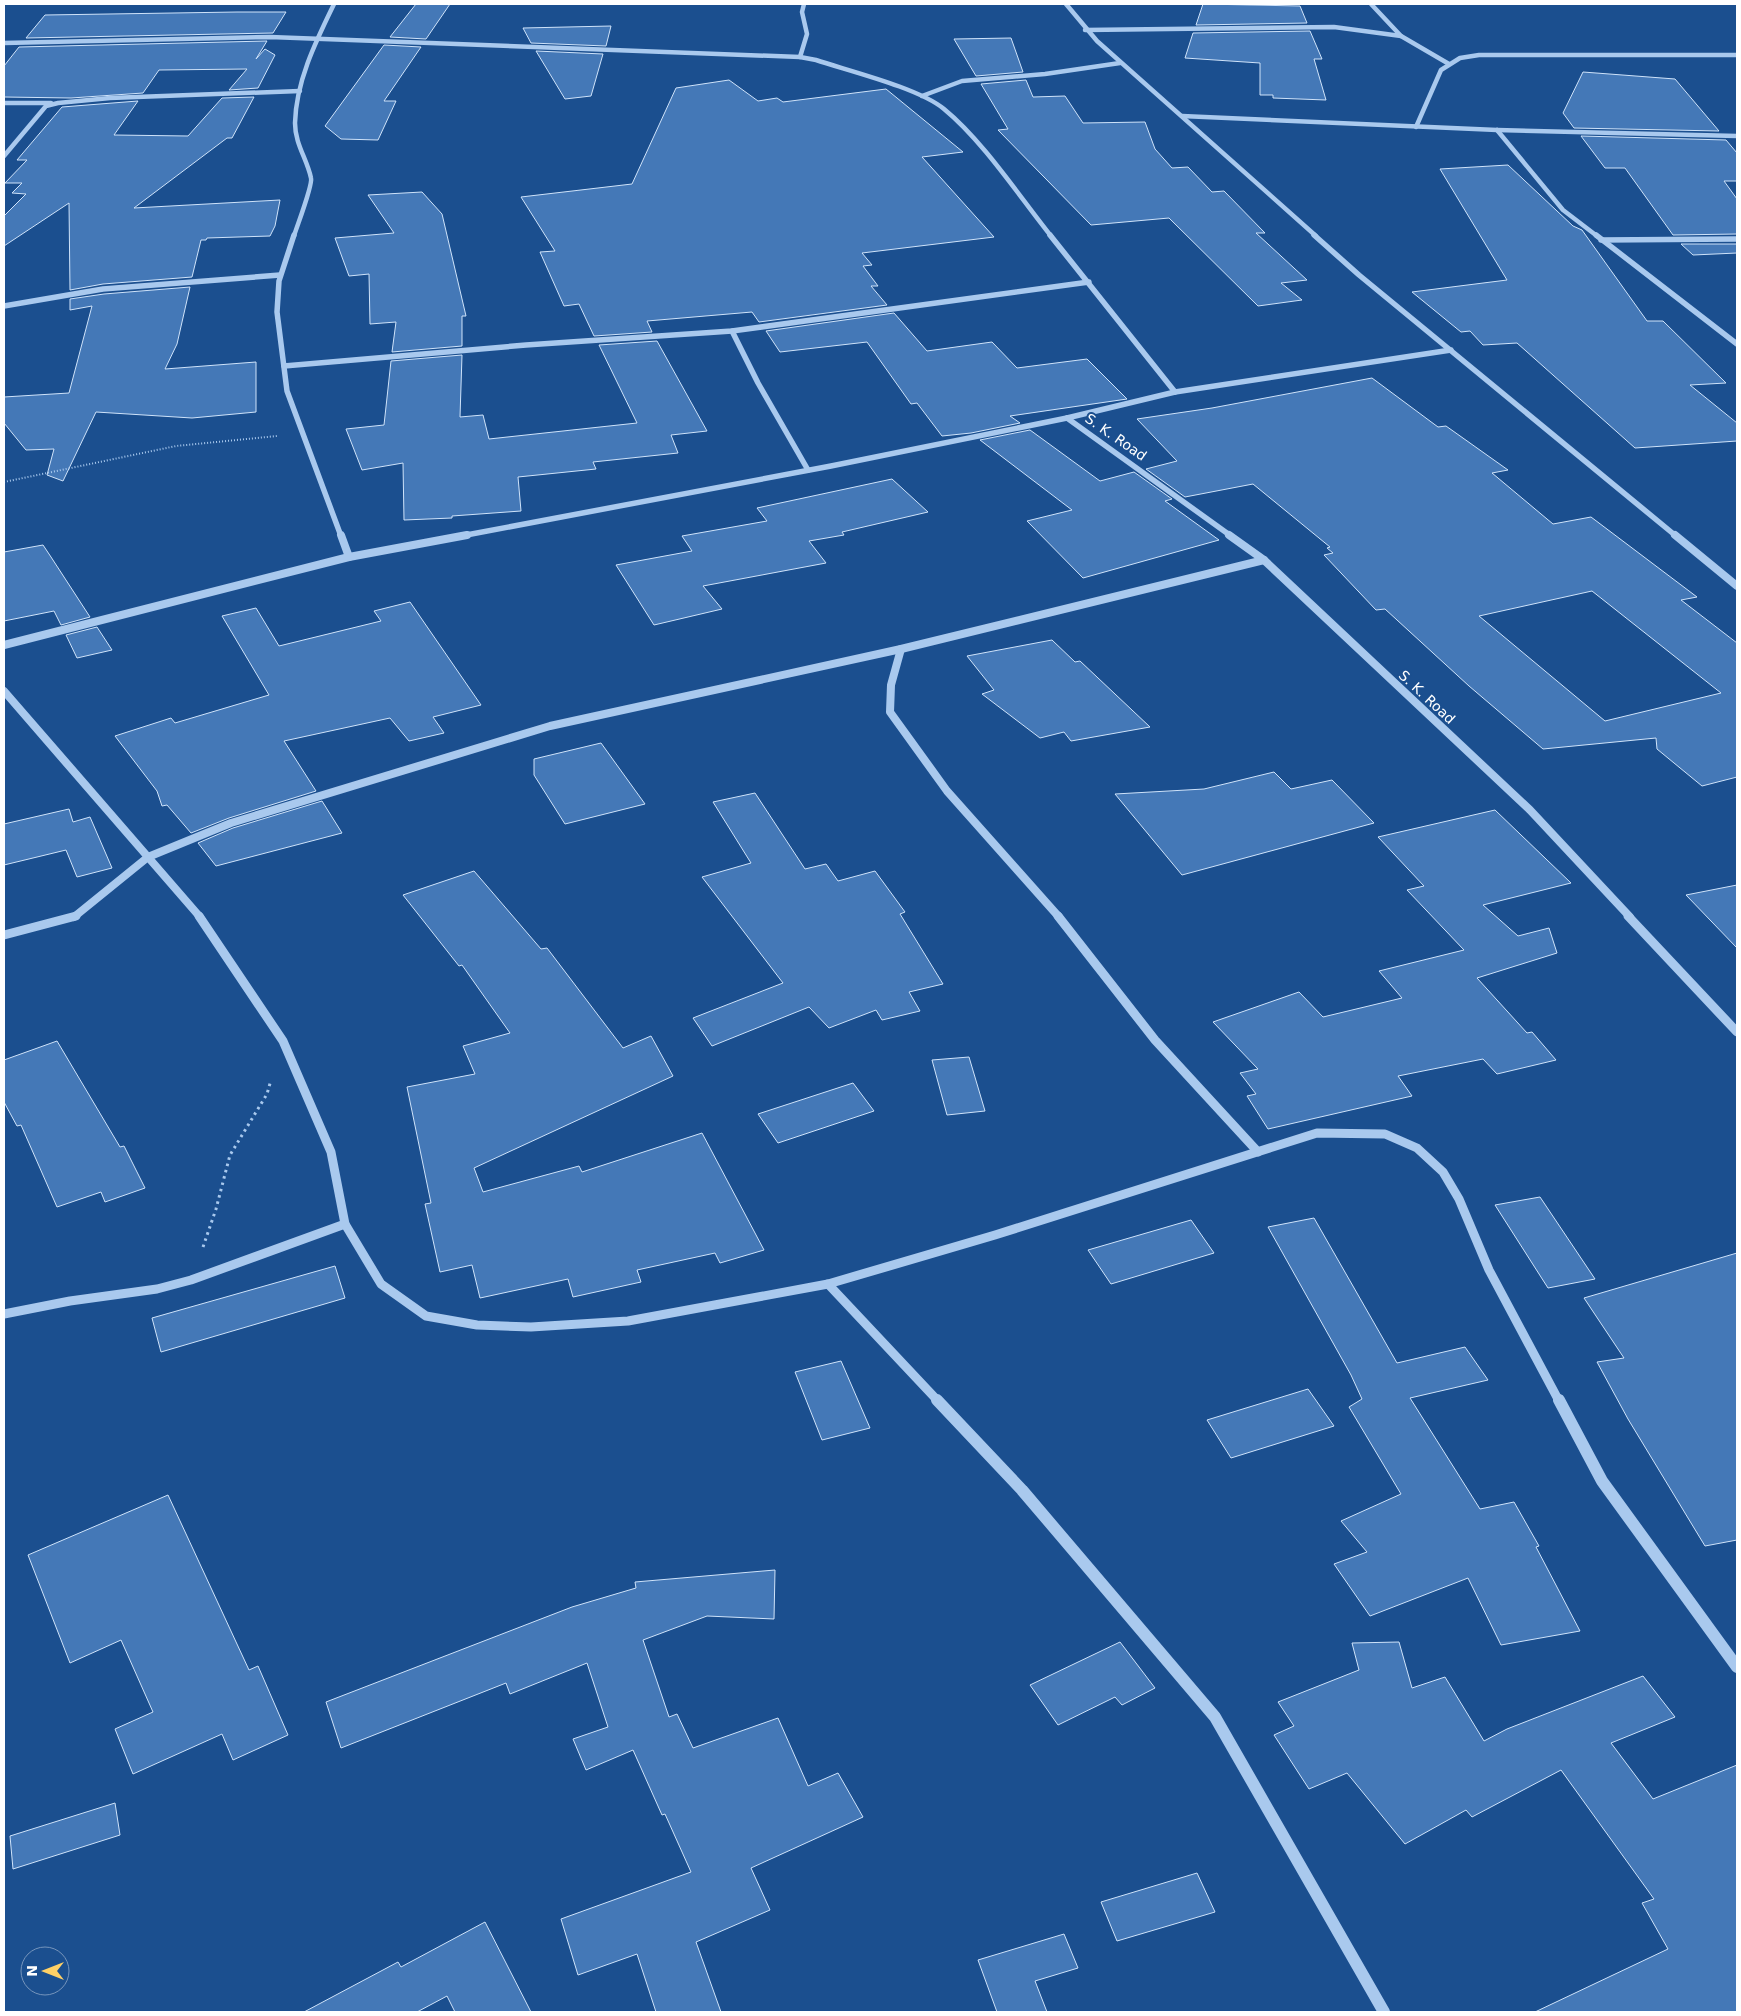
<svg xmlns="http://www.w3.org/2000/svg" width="1741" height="2016" font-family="'DejaVu Sans',sans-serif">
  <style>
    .building { fill: #4478b7; stroke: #cfe3fa; fill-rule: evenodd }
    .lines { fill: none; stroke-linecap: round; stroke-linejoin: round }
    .path-far1 { stroke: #a9c9ee; stroke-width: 2; stroke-dasharray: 1 2; stroke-linecap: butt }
    .path { stroke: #a9c9ee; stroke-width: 3; stroke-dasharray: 2.5 4; stroke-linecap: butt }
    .minor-far4 { stroke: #a9c9ee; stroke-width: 4.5 }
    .minor-far3 { stroke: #a9c9ee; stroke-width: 5.5 }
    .minor-far2 { stroke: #a9c9ee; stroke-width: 8 }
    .minor-far1 { stroke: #a9c9ee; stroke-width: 9 }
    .minor { stroke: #a9c9ee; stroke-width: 12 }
    .labels { text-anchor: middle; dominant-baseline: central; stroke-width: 4; stroke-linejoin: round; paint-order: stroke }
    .street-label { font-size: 14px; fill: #fff; stroke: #1b4f8f }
  </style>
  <rect width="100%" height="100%" fill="#1b4f8f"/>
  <g class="building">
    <polygon points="416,4 450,4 426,39 390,37"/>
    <polygon points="1203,4 1300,6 1307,23 1196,25"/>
    <polygon points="237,12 286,12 273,33 26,38 45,15"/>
    <polygon points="611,26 606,46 531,43 523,28"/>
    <polygon points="1310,31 1322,59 1314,59 1326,100 1273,98 1273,95 1260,95 1260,63 1185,58 1193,33"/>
    <polygon points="1011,38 1023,72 976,76 954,39"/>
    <polygon points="267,41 256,59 265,49 275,55 258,88 229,90 247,69 159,70 143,93 71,98 4,97 4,66 19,47"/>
    <polygon points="384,45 421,47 384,101 396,101 378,140 341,139 325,126"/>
    <polygon points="536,51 603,54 591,96 565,99"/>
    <polygon points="1583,72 1675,79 1719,131 1574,128 1563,113"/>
    <polygon points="729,80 758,101 777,98 783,102 886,89 963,152 922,157 994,237 862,253 872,265 863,266 878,286 871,286 887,305 759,322 752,312 647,321 652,332 594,336 579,304 564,306 540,252 555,251 521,197 632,184 676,88"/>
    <polygon points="1026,80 1033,97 1065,96 1083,123 1145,122 1155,149 1172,168 1188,167 1212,192 1224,191 1265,233 1256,233 1307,280 1281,283 1302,300 1258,306 1169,218 1091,225 998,130 1008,129 981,84"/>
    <polygon points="254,97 232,138 227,138 134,208 280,200 275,226 270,236 207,238 206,240 201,240 192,277 103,284 70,290 69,203 4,246 4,216 26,194 12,193 22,183 5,183 27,160 17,160 62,107 138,101 114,135 188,136 222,98"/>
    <polygon points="1581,136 1726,140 1737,153 1737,181 1724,181 1737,199 1737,234 1673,235 1625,168 1605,168"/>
    <polygon points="1508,165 1573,226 1582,230 1647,321 1663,321 1726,383 1690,385 1737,423 1737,441 1635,448 1517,343 1483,345 1470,331 1461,332 1412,292 1507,280 1440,169"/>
    <polygon points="422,192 442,214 466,316 462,316 462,346 392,352 396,322 370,324 369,274 349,276 335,238 394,233 368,195"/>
    <polygon points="1681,244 1737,244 1737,253 1693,255"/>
    <polygon points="190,287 177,344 165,369 256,362 256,412 192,418 96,412 63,481 47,475 54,449 26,450 4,423 4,397 69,393 92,306 70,310 70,299 104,294"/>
    <polygon points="894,313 927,351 992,342 1017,368 1087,359 1127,399 1010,416 1020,423 971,433 942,436 917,403 911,404 867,342 780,352 766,331"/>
    <polygon points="657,341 707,431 671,435 678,453 593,462 596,469 518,477 521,511 452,516 452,518 404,520 403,463 362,470 346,429 384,425 391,361 462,355 460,417 483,415 489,439 637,423 599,345"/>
    <path d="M1372,378l66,49 8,-1 62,44 -16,3 61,51 38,-7 106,80 -16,3 56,43v134l-35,9 -45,-37 -1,-11 -113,11 -74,-63 -84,-77 -9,1 -52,-55 9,-2 -6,-5 3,-1 -77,-63 -68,13 -39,-28 31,-8 -40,-42 75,-11zM1592,591l129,102 -116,28 -126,-105z"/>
    <polygon points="1030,430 1100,481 1134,472 1172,499 1165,501 1219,540 1083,578 1027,521 1072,510 980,440"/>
    <polygon points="892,479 928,512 842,532 844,535 809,541 826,563 703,586 722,609 654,625 616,565 692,551 682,536 767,521 757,508"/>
    <polygon points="43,545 51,557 90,617 61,625 54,611 4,621 4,552"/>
    <polygon points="410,602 481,705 433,717 444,733 409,741 390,718 284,741 316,791 229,818 191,833 167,805 162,806 157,791 115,736 171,718 175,723 269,695 222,616 256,608 279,646 381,621 374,611"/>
    <polygon points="97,627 112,650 77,658 66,635"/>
    <polygon points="1052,640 1075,662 1080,661 1150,727 1071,741 1064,732 1040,738 982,694 994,690 967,656"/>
    <polygon points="601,743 645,804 565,824 534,775 534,759"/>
    <polygon points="1274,772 1291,789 1332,780 1374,823 1182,875 1115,794 1204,789"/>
    <polygon points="755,793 805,869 826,864 838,881 875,871 905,912 900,914 943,984 909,992 920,1011 882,1020 876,1010 829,1028 809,1007 712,1046 693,1018 783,983 702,877 751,863 713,802"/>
    <polygon points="322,801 342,833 216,866 198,843 233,828"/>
    <polygon points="69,809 73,822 90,817 112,868 77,877 66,850 4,865 4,824"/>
    <polygon points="1495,810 1571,883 1483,905 1518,936 1549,928 1557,953 1477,978 1527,1033 1532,1032 1556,1060 1497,1074 1483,1059 1398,1076 1412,1096 1268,1129 1247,1096 1256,1094 1240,1073 1258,1069 1213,1022 1299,992 1323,1017 1402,998 1379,971 1464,950 1407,890 1424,886 1378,837"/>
    <polygon points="474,871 541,949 547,948 623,1048 651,1036 673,1076 474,1168 483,1192 579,1166 582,1172 702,1133 764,1250 720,1263 715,1253 637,1270 641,1282 573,1297 568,1279 480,1298 472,1265 440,1272 425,1204 431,1203 407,1087 475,1074 463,1046 510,1033 462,965 459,966 403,895"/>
    <polygon points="1737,885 1737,948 1686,895"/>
    <polygon points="57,1041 120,1147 124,1146 145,1188 105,1202 101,1192 57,1207 21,1125 17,1126 4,1102 4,1060"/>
    <polygon points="969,1057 985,1111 947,1115 932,1060"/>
    <polygon points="853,1083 874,1111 778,1143 758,1114"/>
    <polygon points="1540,1197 1595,1279 1548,1288 1495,1205"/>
    <polygon points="1314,1218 1397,1363 1465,1347 1488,1380 1410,1398 1480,1509 1514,1502 1539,1546 1536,1547 1580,1631 1501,1645 1468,1578 1370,1616 1334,1564 1367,1552 1341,1521 1401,1494 1349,1407 1362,1399 1351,1375 1268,1227"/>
    <polygon points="1191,1220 1214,1253 1111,1284 1088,1250"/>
    <polygon points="1737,1253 1737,1540 1705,1546 1628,1419 1597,1362 1624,1358 1584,1298"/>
    <polygon points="335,1266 345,1298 161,1352 152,1318"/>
    <polygon points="841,1361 870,1428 822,1440 795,1372"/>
    <polygon points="1308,1389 1334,1426 1231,1458 1207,1420"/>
    <polygon points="168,1495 249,1670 258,1666 288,1735 233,1760 222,1734 133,1774 115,1729 153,1712 121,1640 70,1663 28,1555"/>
    <polygon points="775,1570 774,1619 707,1616 643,1640 669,1717 677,1714 693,1748 778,1718 808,1786 838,1773 863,1817 751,1868 770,1910 696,1942 721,2012 656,2012 637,1954 578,1975 561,1919 691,1872 665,1814 662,1815 633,1750 586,1770 573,1739 608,1727 587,1663 510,1694 506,1683 341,1748 326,1702 572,1607 636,1588 635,1582"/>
    <polygon points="1120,1642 1155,1688 1122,1705 1115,1697 1058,1725 1030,1685"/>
    <polygon points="1399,1642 1412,1688 1445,1677 1484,1741 1507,1729 1643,1676 1675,1717 1611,1743 1653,1799 1737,1765 1737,2012 1535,2012 1668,1949 1642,1903 1654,1899 1561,1770 1472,1817 1466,1810 1405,1844 1347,1773 1309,1789 1274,1735 1294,1726 1278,1702 1359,1670 1352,1643"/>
    <polygon points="115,1803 120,1835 13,1869 10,1836"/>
    <polygon points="1197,1873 1215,1912 1117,1941 1101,1902"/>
    <polygon points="485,1922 531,2012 455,2012 447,1996 417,2012 304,2012 398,1962 401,1967"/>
    <polygon points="1064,1934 1078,1968 1035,1981 1047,2012 997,2012 978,1960"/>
  </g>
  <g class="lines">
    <polyline class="path-far1" points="4,482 176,446 277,436"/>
    <polyline class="path" points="203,1247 216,1209 230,1155 267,1094 271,1080"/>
    <g class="minor-far4">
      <polyline points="1066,4 1097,41 1316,236"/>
      <polyline points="1371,4 1401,36 1449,64"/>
      <polyline points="1085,30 1334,27 1401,36"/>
      <path d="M4,43l266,-6 530,20 16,3c33,11 103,28 128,49 39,32 75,87 107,127"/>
      <polyline points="800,57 807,34 802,12 804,4"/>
      <polyline points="922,96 962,81 1045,74 1120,63"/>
      <polyline points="4,103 51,103"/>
      <polyline points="1182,116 1497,130 1737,136"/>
      <polyline points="1416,127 1441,70 1460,58 1479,55 1737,55"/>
      <polyline points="1497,130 1563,210 1597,236"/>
      <polyline points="4,156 46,106 58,103 110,98 300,91"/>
      <path d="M294,236c3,-10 19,-51 17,-58 -4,-19 -16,-34 -16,-55 1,-42 21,-82 39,-119"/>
    </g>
    <g class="minor-far3">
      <polyline points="294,235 279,281 277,312 287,391 341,536"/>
      <polyline points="1050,235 1175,392"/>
      <polyline points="1314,235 1359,275 1676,536"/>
      <polyline points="1596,235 1737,344"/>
      <polyline points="1601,240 1737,239"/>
      <polyline points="4,306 103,289 280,275"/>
      <polyline points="732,331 758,383 808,470"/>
      <polyline points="284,366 526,345 732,331 1089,282"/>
      <polyline points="1067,418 1231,536"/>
      <polyline points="461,536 831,466 1067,418 1175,392 1451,350"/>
    </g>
    <g class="minor-far2">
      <polyline points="341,535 349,557"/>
      <polyline points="1229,535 1264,560 1530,810 1630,917"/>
      <polyline points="1675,535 1737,586"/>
      <polyline points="4,645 349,557 467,535"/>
      <polyline points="901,649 891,685 890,712 947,791 1059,917"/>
      <polyline points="4,691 200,917"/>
      <polyline points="74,917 148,857 231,823 550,726 901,649 1264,560"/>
    </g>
    <g class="minor-far1">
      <polyline points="199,916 283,1041 331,1152 345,1224 381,1284 426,1316 477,1325 531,1327 628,1321 828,1284 995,1235 1317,1133 1385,1134 1417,1148 1443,1172 1459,1199 1489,1270 1559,1401"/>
      <polyline points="1058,916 1155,1040 1258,1152"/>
      <polyline points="1628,916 1737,1032"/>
      <polyline points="4,935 76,916"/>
      <polyline points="828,1284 938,1401"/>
      <polyline points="4,1314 70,1301 157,1289 191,1280 345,1224"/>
    </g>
    <g class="minor">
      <polyline points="937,1400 1022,1490 1215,1717 1384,2012"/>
      <polyline points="1559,1400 1602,1481 1737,1667"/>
    </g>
  </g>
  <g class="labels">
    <g class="street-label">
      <text transform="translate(1116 437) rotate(35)">S. K. Road</text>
      <text transform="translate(1427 697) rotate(43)">S. K. Road</text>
    </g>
  </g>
  <rect width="1741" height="2016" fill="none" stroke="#ffffff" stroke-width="10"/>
  <g transform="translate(45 1971) rotate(270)"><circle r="24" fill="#1b4f8f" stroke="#7695bc"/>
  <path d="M0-4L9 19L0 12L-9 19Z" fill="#ffd166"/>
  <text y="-8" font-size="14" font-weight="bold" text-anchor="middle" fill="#ffffff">N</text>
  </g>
</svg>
